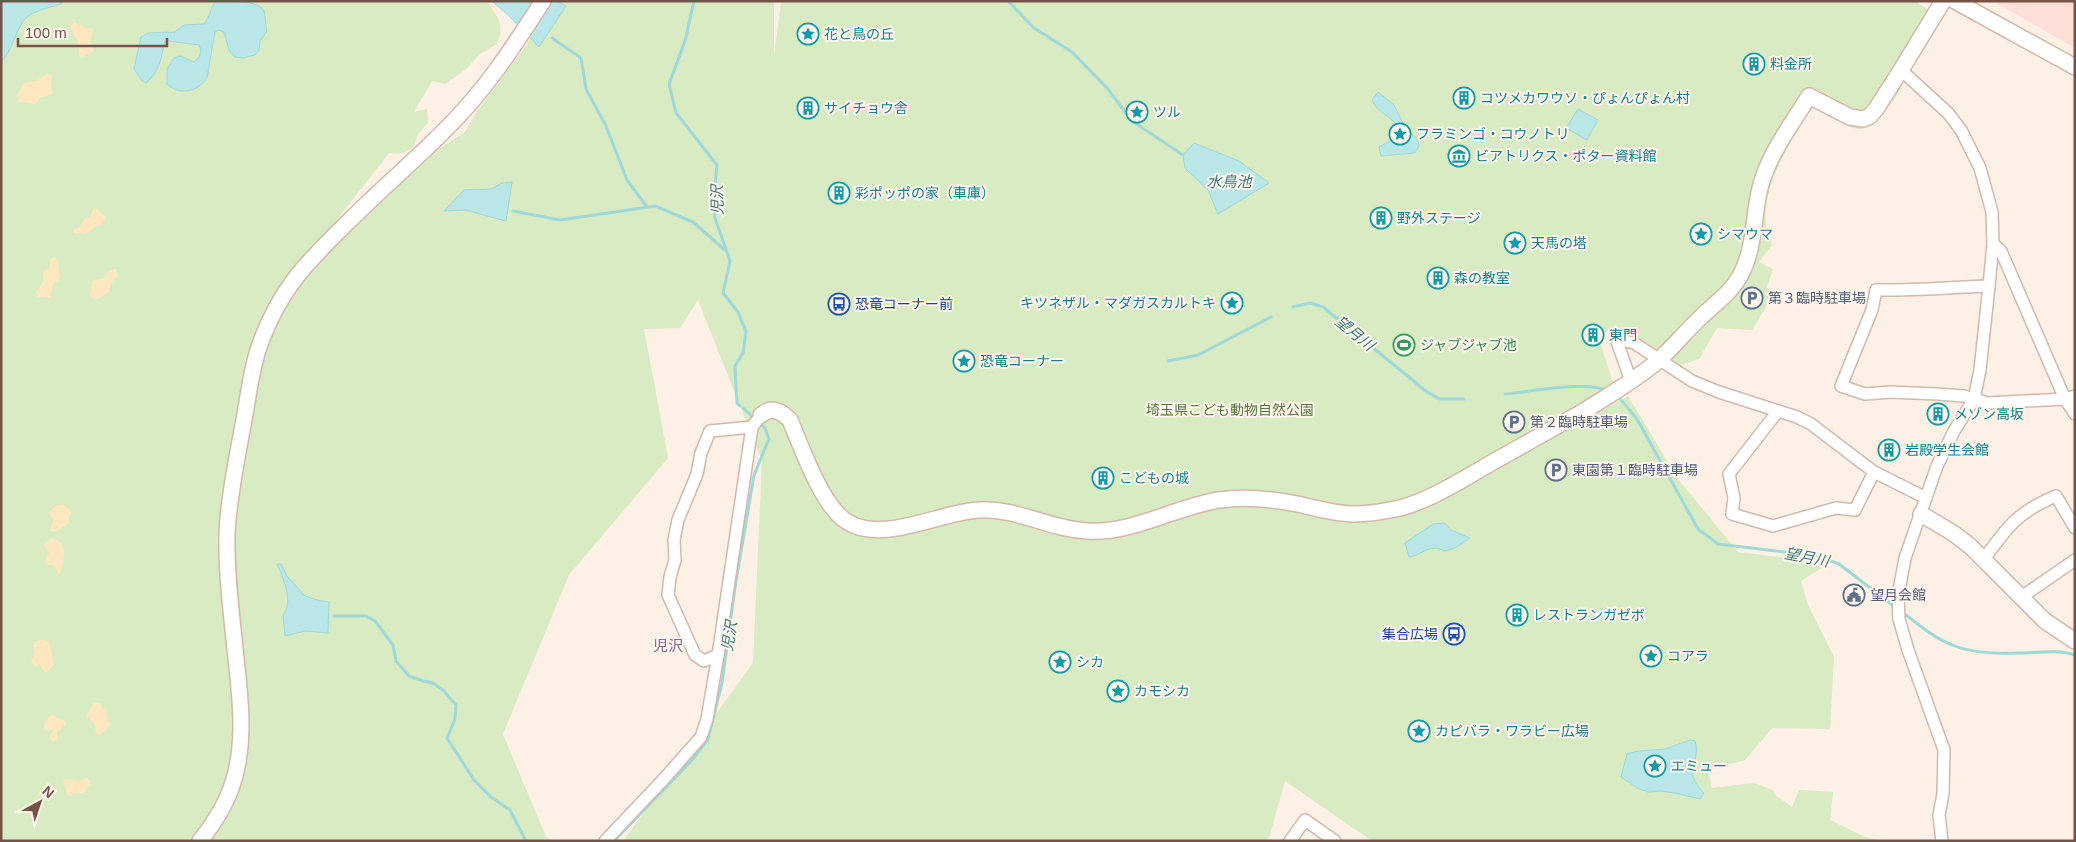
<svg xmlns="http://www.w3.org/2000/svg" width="2076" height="842" font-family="Arial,'Noto Sans JP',sans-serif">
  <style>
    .commercial { fill: #fddfd8 }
    .green { fill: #d8ebc3 }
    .sand { fill: #fde7bf }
    .water { fill: #b9e6e7; stroke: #9fd8d9 }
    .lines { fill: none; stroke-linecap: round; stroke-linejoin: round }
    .stream { stroke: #9fd8d9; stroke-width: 3 }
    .street-casing { stroke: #d1b9ad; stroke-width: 14 }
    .secondary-casing { stroke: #d4b8ab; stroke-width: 18 }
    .street { stroke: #fff; stroke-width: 11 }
    .secondary { stroke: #fff; stroke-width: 15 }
    .labels { text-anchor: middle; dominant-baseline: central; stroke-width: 4; stroke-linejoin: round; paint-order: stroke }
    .culture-label { font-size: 14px; fill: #0d838f; stroke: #fff5ec; text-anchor: start }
    .service-label { font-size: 14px; fill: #4e5e75; stroke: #fff5ec; text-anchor: start }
    .transit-label { font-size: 14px; fill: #164399; stroke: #fff5ec; text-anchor: start }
    .leisure-label { font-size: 14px; fill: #27864d; stroke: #fff5ec; text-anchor: start }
    .park-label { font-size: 14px; fill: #56773e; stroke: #fff5ec }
    .water-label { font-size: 15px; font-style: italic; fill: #3c7a7c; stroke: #fff5ec }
    .neighbourhood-label { font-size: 15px; fill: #81659a; stroke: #fff5ec }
  </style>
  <rect width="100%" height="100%" fill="#fdf0e5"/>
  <polygon class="commercial" points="1993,1 2072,1 2075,4 2075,48"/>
  <path class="green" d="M1,1h486c11,18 18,21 10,43l-17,10 -14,15 -20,15 -14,-3 -18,31 13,-3 1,13 -11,14 -3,11c-8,6 -14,8 -25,6l-68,87 10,8 109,-100 25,-16 10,-18 49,-65 28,-48h222v56l7,-56h1138l-1,2 14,9 -41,69 11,7c-37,53 -36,49 -90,19 -23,38 -62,93 -40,138l-13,17 14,7 -6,18 6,8 -21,35 -35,-2 -18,31 -22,7 -61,-34h-19l22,70 9,-6 50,83 60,73 68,8 -1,5 20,1 -24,15 7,24 26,52 -4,72 -58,-1 -27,32 -37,10 4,18 42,-5 19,7 2,5 17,12 7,-17 34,2 -3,28 35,17 17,4h-510l-87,-60 -17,60h-645l130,-178 9,-202 -64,-161 -18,28 -36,1 24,129 -99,117 -66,159 43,103 6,4h-551z"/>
  <g class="sand">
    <polygon points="74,22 85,28 93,29 90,43 94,51 82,57 79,56 78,42 70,27"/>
    <polygon points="47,74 52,76 51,86 53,92 51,95 41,97 36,104 19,102 17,96 24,83 36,81"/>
    <polygon points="94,208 97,209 105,217 103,224 94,227 86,234 73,233 74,229 80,227 84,219 90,217"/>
    <polygon points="54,257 58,261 60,278 53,285 50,298 38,297 36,292 43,282 43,273 49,267 50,260"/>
    <polygon points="113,269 116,269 118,275 112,282 109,292 98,299 92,298 90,296 92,281 104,278 106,273"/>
    <polygon points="63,504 72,512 69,517 69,523 57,531 51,532 50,529 54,520 48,513 57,505"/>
    <path d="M50,539c20,0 14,22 10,34h-2l-5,-8h-6l-2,-4 4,-9 -5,-7z"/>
    <polygon points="43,639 49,642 54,665 47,672 44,672 40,666 34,666 31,661 35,653 33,645 35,642"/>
    <polygon points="94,703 99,703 107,714 107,721 111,725 100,735 96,734 95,724 86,716"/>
    <polygon points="52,714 58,719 64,720 66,724 57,733 57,739 53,742 49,737 54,729 47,731 44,728 45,722"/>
    <path d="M87,778l4,4 -7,11h-9l-5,3 -3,-2 -4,-14c7,-3 13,5 24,-2z"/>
  </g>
  <g class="water">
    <path d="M1,1h61l-1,3c-12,4 -32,7 -39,19 -8,13 -9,26 -21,39z"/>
    <path d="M216,1c13,0 43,-1 48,10 2,6 1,13 3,20l-7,10 -1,9 -4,5 -12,3 -8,-1 -6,-7 -5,-18 -5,-2 -4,2 -8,46c-10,14 -27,18 -40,6v-15l7,-11 7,-2 12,6c7,-4 10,-10 6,-17l-31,-4 -4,2c-2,16 -6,30 -18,40l-4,-2 -8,-12 7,-32 7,-4 27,-1 9,-7 20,-1c6,-7 6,-16 12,-23z"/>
    <polygon points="492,1 557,1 566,6 539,47 509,16"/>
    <path d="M1378,92l16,13 13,26 10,7 2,8 -4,7 -34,3 -2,-9 11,-6 3,-9 1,-10c-9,-9 -17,-10 -22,-22z"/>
    <polygon points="1578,109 1598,120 1587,140 1566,128"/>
    <polygon points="1194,143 1239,161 1269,183 1218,214 1208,190 1185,168 1183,155"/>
    <polygon points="512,182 506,221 465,210 444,211 464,190 491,189 502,183"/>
    <path d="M1445,523l6,7 19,8 -15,10 -11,3c-15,-8 -21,4 -35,6l-4,-14 28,-19z"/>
    <path d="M277,564h4l6,12 18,20 12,4 12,2 -1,31 -23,-2 -20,5 -2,-21c11,-13 0,-38 -6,-51z"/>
    <path d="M1690,740l5,1c7,22 -15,28 9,52l-4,6 -25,-6 -15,-2 -12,1 -9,-3 -18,-12 6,-23 11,-3 27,-2z"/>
  </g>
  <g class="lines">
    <g class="stream">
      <polyline points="694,1 685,41 669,84 676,113 717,165 714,195 715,218 730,261 723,293 738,312 746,331 743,353 735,366 736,389 737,403 740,406"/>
      <polyline points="1008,1 1034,28 1072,52 1107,88 1132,121 1183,155"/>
      <polyline points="552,38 581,58 586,89 606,126 627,180 647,207"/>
      <polyline points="513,211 560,220 655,206 693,222 726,251"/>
      <polyline points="1293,307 1310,303 1323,307 1427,392 1440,399 1464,399"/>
      <polyline points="1168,361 1198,355 1271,317"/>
      <path d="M1505,394c25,-2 83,-14 103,-3"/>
      <polyline points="1621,400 1637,419 1698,529 1718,544 1817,556 1839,564 1895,607"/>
      <path d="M1902,612c15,11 30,25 48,32 20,9 46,10 68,9 17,0 40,-4 57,2"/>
      <polyline points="334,616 366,616 375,621 393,645 396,661 409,676 423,681 433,683 444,691 456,705 455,719 447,738 474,780 491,797 510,810 526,841"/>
      <polyline points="614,841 694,758 708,739 722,683 735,587 754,475 769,439 765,428 743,408"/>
    </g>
    <g class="street-casing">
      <g id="street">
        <polyline points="1901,70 1948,113 1961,130 1980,168 1992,212 1993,244 1989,286 1980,370 1974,399 1954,431 1937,466 1905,558 1898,596 1899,619 1908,650 1944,750 1943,794 1939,815 1942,841"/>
        <polyline points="1993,244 2001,251 2065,399 2075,414"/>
        <path d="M1989,286c-38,1 -75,5 -113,4l-4,20 -31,76 24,8 25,-2 47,2 27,2 24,7 77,-4 10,-3"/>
        <polyline points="1631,381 1616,339 1634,343 1692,381 1719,392 1797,417 1811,424 1874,472 1926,498"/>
        <polyline points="1778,411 1729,474 1734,498 1732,514 1773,526 1836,508 1855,510 1874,472"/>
        <path d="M1984,559c23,-32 35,-48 72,-63l19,32"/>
        <polyline points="2020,598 2075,560"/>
        <polyline points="718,655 704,661 695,655 668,595 670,577 675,560 674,540 678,520 697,474 701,453 710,431 752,427"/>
        <polyline points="605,841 662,781 701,737 707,719 718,655 752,427 761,415"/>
        <polyline points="1290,841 1305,820 1335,841"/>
      </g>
    </g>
    <g class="secondary-casing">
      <g id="secondary">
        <polyline points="1955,1 2075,67"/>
        <path d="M761,415c10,-9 20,-4 29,5 11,26 32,86 56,101 36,24 93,-9 133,-11 39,-2 70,19 108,21 45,3 88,-24 132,-31 26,-4 53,-1 78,4 19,4 38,10 57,10 15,0 32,-3 46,-6 31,-8 65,-30 93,-46 30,-17 61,-34 91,-51 25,-16 52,-31 75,-51 14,-13 27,-29 41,-42 14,-14 31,-25 40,-42 15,-27 13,-59 20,-88 8,-33 32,-64 49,-92l41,21 13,2 7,-3 6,-7 25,-39 42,-69"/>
        <polyline points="1921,514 1953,533 1970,546 2045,621 2075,641"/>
        <path d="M200,841c11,-14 21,-29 28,-45 19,-44 13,-92 8,-138 -4,-40 -10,-84 -9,-125 2,-39 11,-80 18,-119 4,-23 7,-48 15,-70 20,-55 46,-81 86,-120 32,-32 66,-61 98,-93 41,-40 68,-82 99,-130"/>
      </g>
    </g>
    <use href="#street" class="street"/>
    <use href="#secondary" class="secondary"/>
  </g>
  <defs>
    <g id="sight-ring" transform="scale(1.125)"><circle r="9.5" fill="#fff5ec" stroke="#0f9aa8" stroke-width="1.5"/><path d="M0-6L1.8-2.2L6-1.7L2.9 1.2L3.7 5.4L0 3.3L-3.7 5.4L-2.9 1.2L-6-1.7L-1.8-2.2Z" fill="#0f9aa8"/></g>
    <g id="building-ring" transform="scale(1.125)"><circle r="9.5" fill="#fff5ec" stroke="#0f9aa8" stroke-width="1.5"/><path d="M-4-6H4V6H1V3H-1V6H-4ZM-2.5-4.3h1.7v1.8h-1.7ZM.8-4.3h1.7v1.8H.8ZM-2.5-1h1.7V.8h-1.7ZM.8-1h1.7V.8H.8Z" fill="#0f9aa8"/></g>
    <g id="museum-ring" transform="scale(1.125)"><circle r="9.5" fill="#fff5ec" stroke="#0f9aa8" stroke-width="1.5"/><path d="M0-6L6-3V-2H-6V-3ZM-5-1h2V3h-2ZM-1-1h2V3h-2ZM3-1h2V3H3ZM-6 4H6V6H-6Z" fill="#0f9aa8"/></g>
    <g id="parking-ring" transform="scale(1.125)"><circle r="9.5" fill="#fff5ec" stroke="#5c6f8a" stroke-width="1.5"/><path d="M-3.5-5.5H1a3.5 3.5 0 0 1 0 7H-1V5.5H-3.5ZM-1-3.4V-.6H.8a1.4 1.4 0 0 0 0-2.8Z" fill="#5c6f8a"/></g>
    <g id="bus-ring" transform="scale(1.125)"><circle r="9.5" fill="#fff5ec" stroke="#1a4fb4" stroke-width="1.5"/><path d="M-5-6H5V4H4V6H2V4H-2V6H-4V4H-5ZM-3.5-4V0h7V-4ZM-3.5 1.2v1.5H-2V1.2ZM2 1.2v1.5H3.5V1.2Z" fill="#1a4fb4"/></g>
    <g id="stadium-ring" transform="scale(1.125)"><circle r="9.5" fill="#fff5ec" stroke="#2e9e5b" stroke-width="1.5"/><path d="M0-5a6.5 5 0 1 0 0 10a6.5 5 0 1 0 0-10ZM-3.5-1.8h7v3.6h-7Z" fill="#2e9e5b"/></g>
    <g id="civic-ring" transform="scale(1.125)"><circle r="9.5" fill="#fff5ec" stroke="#5c6f8a" stroke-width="1.5"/><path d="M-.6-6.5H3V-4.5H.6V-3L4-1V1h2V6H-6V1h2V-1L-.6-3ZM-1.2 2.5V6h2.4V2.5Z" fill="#5c6f8a"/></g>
  </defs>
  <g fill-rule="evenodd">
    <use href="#sight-ring" x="808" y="34"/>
    <use href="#building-ring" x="1754" y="64"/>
    <use href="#building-ring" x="1464" y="98"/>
    <use href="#building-ring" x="808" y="108"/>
    <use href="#sight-ring" x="1137" y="112"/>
    <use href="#sight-ring" x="1400" y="134"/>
    <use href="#museum-ring" x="1459" y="156"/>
    <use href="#building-ring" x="839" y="193"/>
    <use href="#building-ring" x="1381" y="218"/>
    <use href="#sight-ring" x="1701" y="234"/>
    <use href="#sight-ring" x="1515" y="243"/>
    <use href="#building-ring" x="1438" y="278"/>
    <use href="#parking-ring" x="1752" y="298"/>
    <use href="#sight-ring" x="1232" y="303"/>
    <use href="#bus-ring" x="839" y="304"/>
    <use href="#building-ring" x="1593" y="335"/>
    <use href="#stadium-ring" x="1404" y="345"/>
    <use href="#sight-ring" x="964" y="361"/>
    <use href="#building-ring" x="1938" y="414"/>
    <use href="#parking-ring" x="1514" y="422"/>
    <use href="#building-ring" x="1889" y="450"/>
    <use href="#parking-ring" x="1556" y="470"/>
    <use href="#building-ring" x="1103" y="478"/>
    <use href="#civic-ring" x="1854" y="595"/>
    <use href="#building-ring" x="1517" y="615"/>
    <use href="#bus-ring" x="1454" y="634"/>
    <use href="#sight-ring" x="1651" y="656"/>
    <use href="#sight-ring" x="1060" y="662"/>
    <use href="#sight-ring" x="1118" y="691"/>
    <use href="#sight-ring" x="1419" y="731"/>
    <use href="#sight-ring" x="1655" y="766"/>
  </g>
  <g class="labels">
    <g class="culture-label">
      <text x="824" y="34">花と鳥の丘</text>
      <text x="1770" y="64">料金所</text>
      <text x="1480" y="98">コツメカワウソ・ぴょんぴょん村</text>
      <text x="824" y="108">サイチョウ舎</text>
      <text x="1153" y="112">ツル</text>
      <text x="1416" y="134">フラミンゴ・コウノトリ</text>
      <text x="1475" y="156">ビアトリクス・ポター資料館</text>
      <text x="855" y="193">彩ポッポの家（車庫）</text>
      <text x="1397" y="218">野外ステージ</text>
      <text x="1717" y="234">シマウマ</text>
      <text x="1531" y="243">天馬の塔</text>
      <text x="1454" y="278">森の教室</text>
      <text x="1216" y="303" text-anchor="end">キツネザル・マダガスカルトキ</text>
      <text x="1609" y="335">東門</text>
      <text x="980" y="361">恐竜コーナー</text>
      <text x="1954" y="414">メゾン高坂</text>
      <text x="1905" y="450">岩殿学生会館</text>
      <text x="1119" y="478">こどもの城</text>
      <text x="1533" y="615">レストランガゼボ</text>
      <text x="1667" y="656">コアラ</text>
      <text x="1076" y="662">シカ</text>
      <text x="1134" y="691">カモシカ</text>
      <text x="1435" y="731">カピバラ・ワラビー広場</text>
      <text x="1671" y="766">エミュー</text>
    </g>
    <g class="service-label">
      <text x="1768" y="298">第３臨時駐車場</text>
      <text x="1530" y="422">第２臨時駐車場</text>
      <text x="1572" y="470">東園第１臨時駐車場</text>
      <text x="1870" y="595">望月会館</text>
    </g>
    <g class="transit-label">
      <text x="855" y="304">恐竜コーナー前</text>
      <text x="1438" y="634" text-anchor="end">集合広場</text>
    </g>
    <g class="leisure-label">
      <text x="1420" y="345">ジャブジャブ池</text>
    </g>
    <g class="park-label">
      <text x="1230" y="410">埼玉県こども動物自然公園</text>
    </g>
    <g class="water-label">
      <text x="1229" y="181">水鳥池</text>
      <text transform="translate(717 200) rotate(-91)">児沢</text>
      <text transform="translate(1355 333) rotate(39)">望月川</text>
      <text transform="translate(1807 557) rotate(11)">望月川</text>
      <text transform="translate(729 636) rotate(-81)">児沢</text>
    </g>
    <g class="neighbourhood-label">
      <text x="668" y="645">児沢</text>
    </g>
  </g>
  <rect width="2076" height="842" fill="none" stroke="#765349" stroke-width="5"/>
  <g transform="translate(40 802) rotate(40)" stroke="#fff5ec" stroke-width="4" paint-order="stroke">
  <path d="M0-4L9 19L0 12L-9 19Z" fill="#765349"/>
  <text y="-8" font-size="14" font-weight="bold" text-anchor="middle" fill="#765349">N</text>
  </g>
  <path d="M18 38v8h149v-8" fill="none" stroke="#765349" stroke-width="2.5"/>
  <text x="25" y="38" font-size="15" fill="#765349" stroke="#fff5ec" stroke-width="4" paint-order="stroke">100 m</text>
</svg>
